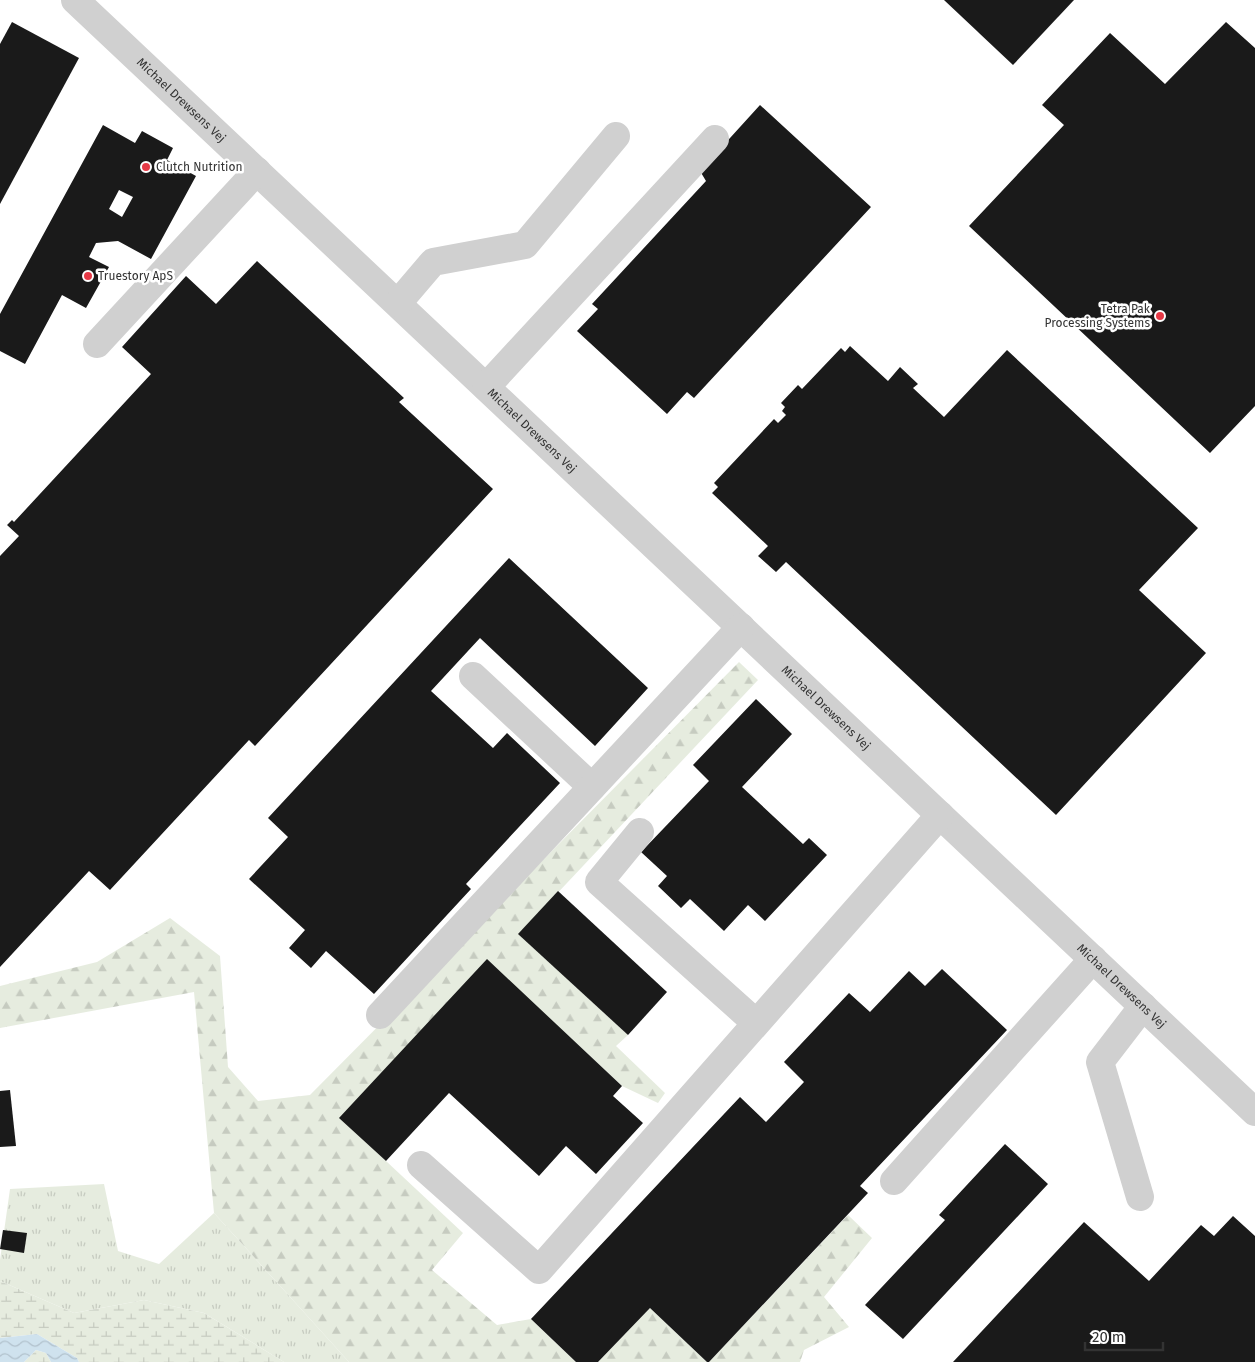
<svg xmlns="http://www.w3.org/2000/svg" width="1255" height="1362" font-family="'Fira Sans',sans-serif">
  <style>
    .grass { fill: url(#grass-tufts) }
    .forest { fill: url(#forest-firs) }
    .wetland { fill: url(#wetland-marsh) }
    .water { fill: url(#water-waves) }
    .building { fill: #1a1a1a; fill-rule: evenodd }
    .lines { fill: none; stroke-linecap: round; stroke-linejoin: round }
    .minor { stroke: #d0d0d0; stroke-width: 28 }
    .poi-dot { fill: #e63946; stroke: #fff; stroke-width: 2 }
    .labels { text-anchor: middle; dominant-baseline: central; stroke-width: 5; stroke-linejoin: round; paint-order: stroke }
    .street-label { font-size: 12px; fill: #333; stroke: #fff }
    .poi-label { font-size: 12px; fill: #333; stroke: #fff; text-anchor: start }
  </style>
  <defs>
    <pattern id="grass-tufts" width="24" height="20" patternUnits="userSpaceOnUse" patternTransform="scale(1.25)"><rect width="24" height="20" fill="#e6ecdf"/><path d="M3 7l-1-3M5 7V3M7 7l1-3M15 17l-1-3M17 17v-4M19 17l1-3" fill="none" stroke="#c6cbc0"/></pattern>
    <pattern id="forest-firs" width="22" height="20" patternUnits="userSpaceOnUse" patternTransform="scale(1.25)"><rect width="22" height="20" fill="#e6ecdf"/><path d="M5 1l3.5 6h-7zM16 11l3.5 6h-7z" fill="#c6cbc0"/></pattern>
    <pattern id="wetland-marsh" width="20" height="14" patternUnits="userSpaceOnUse" patternTransform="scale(1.25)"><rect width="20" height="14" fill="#e6ecdf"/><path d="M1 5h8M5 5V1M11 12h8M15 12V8" fill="none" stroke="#c6cbc0"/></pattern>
    <pattern id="water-waves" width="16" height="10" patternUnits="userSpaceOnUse" patternTransform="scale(1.25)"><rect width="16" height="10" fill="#cfe2ee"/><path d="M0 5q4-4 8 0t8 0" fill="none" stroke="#b2c2cd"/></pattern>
  </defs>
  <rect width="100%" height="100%" fill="#fff"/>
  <polygon class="grass" points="104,1184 118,1251 159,1264 214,1213 349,1362 284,1362 204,1313 144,1300 74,1313 0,1281 0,1260 10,1189"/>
  <g class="forest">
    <polygon points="739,662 758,680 519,934 628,1035 616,1046 665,1093 658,1103 622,1086 487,960 340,1118 463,1233 432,1270 497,1325 531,1319 576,1362 349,1362 214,1213 194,992 0,1028 0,986 97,962 170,918 220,956 228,1067 258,1101 310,1095"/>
    <polygon points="848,1215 872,1238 824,1297 849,1327 804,1350 800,1362 709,1362"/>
    <polygon points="650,1308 707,1362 598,1362"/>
  </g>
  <g class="wetland">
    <polygon points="0,1281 74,1313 144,1300 204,1313 284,1362 79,1362 77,1358 37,1334 0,1338"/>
    <polygon points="36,1350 46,1353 51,1362 24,1362"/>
  </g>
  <polygon class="water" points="37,1334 77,1358 79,1362 51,1362 46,1353 36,1350 24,1362 0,1362 0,1338"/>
  <g class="building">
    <polygon points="944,0 1074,0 1013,65"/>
    <polygon points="12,22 79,58 0,204 0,44"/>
    <polygon points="1226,22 1255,48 1255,406 1210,453 969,226 1064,125 1042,105 1110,33 1165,84"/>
    <polygon points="760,105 871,207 694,398 687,392 667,414 577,331 598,309 592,304 706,181 700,171"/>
    <path d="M103,125l32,18 7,-12 31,17 -6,12 29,16 -45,83 -33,-18 -22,2 -7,14 20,10 -23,41 -24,-13 -37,69 -25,-13v-37zM119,190l14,7 -11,20 -13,-8z"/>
    <polygon points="257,261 404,398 399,402 493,489 255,746 249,740 110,890 89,871 0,967 0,556 19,536 7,525 12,520 14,522 151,374 122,347 186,276 216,304"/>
    <polygon points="850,346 888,381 900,367 918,384 913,388 944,417 1007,350 1198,528 1139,590 1206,653 1056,815 786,562 776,572 758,556 768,546 712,493 718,487 714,483 774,419 778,423 786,415 782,411 785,407 781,403 798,385 802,389 841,348 845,352"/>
    <polygon points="509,558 648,688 595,746 480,638 431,691 493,748 507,733 560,783 466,884 471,889 374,994 326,951 311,968 289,948 305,930 249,879 288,837 268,818"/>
    <polygon points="756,699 792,734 742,787 803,844 809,838 827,855 765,921 748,905 724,931 690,899 681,908 658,886 667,876 641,852 709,781 693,765"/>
    <polygon points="558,891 667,992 628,1035 518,934"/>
    <polygon points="487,959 622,1086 613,1096 643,1123 596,1174 566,1146 539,1176 449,1093 386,1161 339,1118"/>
    <polygon points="942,969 1007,1030 860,1186 868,1193 709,1362 707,1362 650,1308 598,1362 576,1362 531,1319 740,1097 766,1122 804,1082 784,1062 849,993 870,1012 909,971 925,986"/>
    <polygon points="10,1090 16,1146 0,1147 0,1091"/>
    <polygon points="1005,1144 1048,1184 903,1339 865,1305 945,1220 939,1215"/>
    <polygon points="1233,1216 1255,1236 1255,1362 953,1362 1084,1222 1149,1281 1201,1225 1214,1236"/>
    <polygon points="3,1230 27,1233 24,1253 0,1249"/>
  </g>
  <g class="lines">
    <g class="minor">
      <path id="s1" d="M75,0l1180,1112"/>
      <polyline points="398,303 433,262 525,245 616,136"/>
      <polyline points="97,344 257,171"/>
      <polyline points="486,387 715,139"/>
      <polyline points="473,676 592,787"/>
      <polyline points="640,832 599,882 756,1023"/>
      <polyline points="380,1015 741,627"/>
      <polyline points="421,1165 539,1270 940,815"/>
      <polyline points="894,1181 1093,959"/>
      <polyline points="1140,1197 1100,1062 1143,1006"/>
    </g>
  </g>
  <g class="poi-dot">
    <circle cx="146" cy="167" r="5"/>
    <circle cx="88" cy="276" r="5"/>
    <circle cx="1160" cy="316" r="5"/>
  </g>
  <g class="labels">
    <g class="street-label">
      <text stroke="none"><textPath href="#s1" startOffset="146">Michael Drewsens Vej</textPath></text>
      <text stroke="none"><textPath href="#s1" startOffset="628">Michael Drewsens Vej</textPath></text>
      <text stroke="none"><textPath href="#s1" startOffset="1032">Michael Drewsens Vej</textPath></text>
      <text stroke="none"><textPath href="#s1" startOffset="1438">Michael Drewsens Vej</textPath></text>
    </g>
    <g class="poi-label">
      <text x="156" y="167">Clutch Nutrition</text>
      <text x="98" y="276">Truestory ApS</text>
      <text x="1150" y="309" text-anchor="end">Tetra Pak<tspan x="1150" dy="14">Processing Systems</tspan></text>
    </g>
  </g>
  <path d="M1085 1342v8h78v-8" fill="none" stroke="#333333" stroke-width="2.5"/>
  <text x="1092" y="1342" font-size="15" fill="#333333" stroke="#ffffff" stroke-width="4" paint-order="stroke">20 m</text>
</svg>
